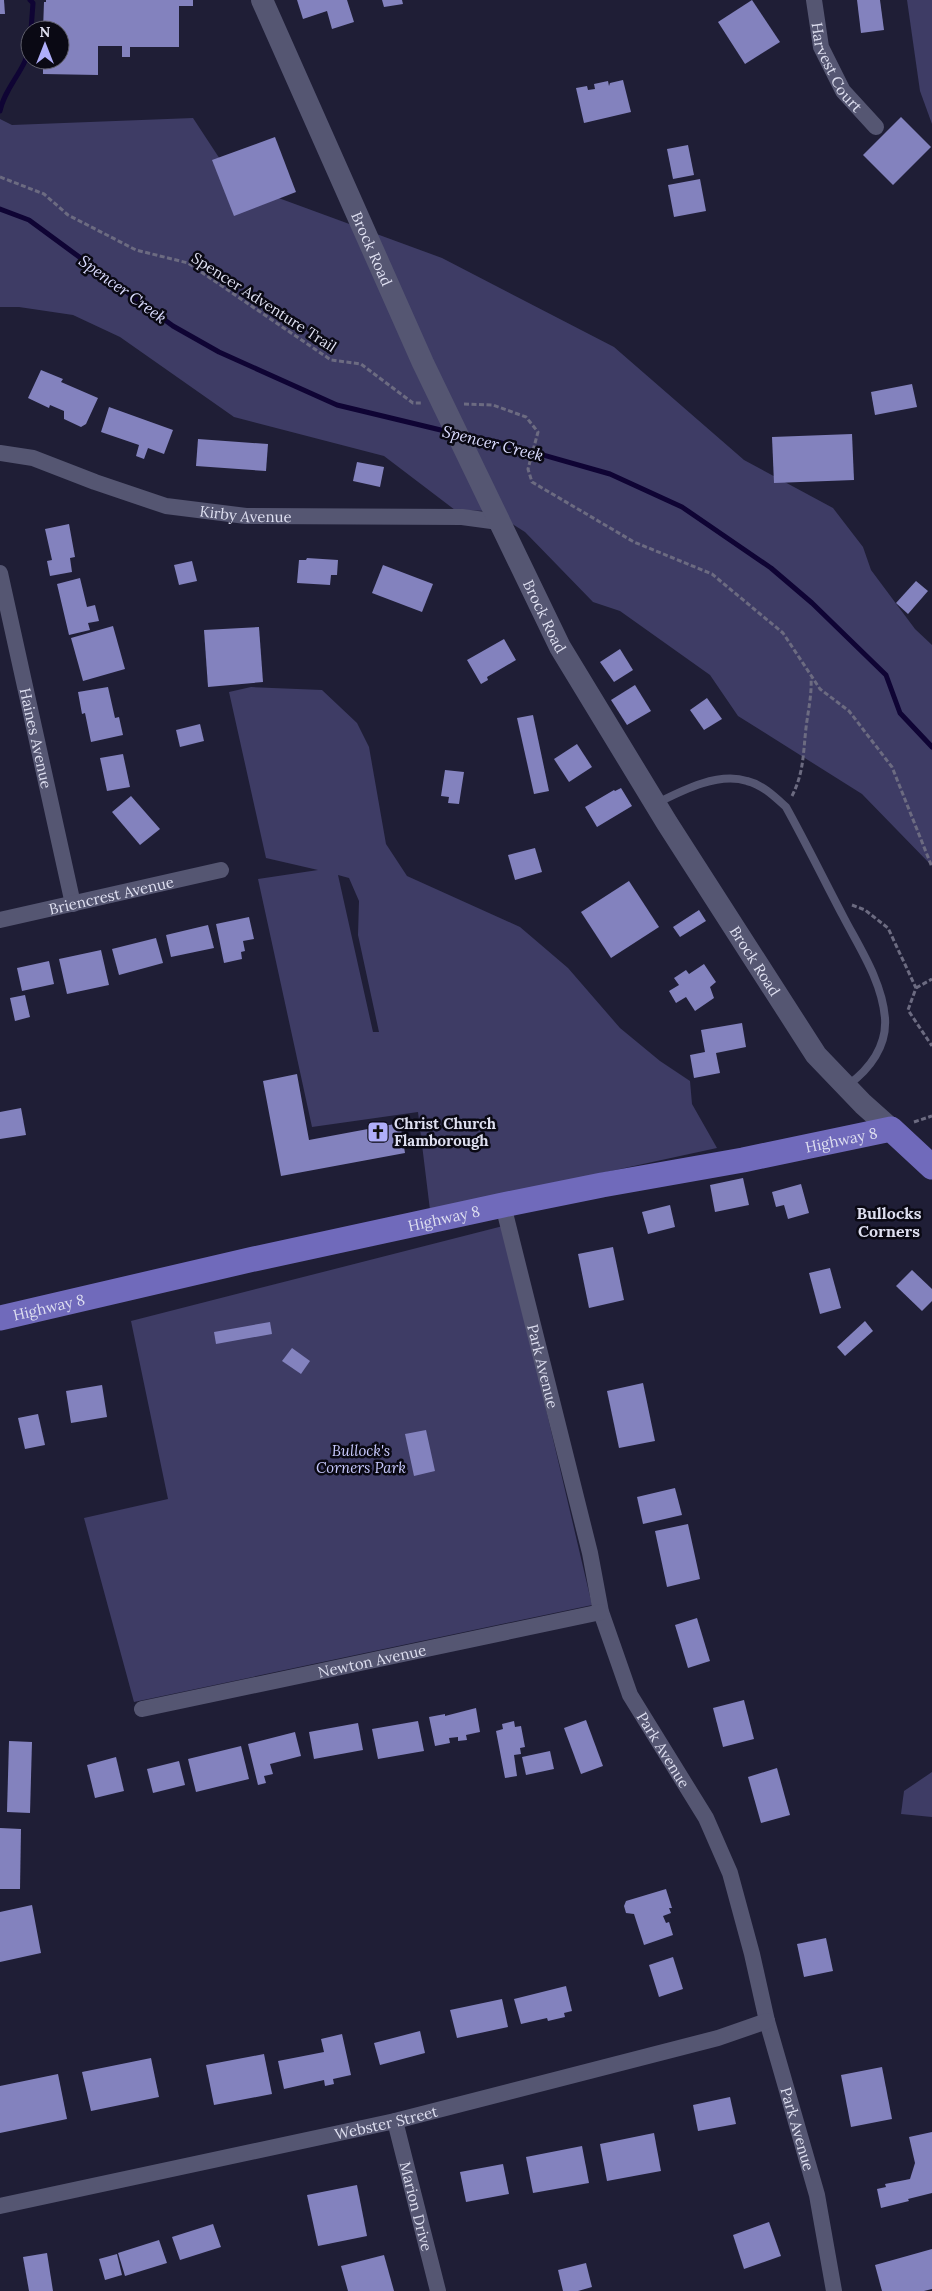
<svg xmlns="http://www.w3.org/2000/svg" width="932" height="2291" font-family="Lora,serif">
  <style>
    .green { fill: #3e3c65; fill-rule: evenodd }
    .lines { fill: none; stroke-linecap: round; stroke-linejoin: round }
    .stream { stroke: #0f0434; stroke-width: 5 }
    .building { fill: #8382be }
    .path { stroke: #6c6b81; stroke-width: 3; stroke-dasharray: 5 2.5; stroke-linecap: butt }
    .lane { stroke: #555672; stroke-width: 8 }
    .street { stroke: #555672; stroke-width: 16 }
    .secondary { stroke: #555672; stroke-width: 22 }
    .primary { stroke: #706abb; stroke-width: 25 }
    .labels { text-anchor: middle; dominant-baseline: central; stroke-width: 5; stroke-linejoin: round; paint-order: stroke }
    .street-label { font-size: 15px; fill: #dedff0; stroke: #0a0914 }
    .poi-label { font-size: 15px; font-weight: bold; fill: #dedff0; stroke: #0a0914; text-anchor: start }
    .park-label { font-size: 15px; font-style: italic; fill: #c9cafe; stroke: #0a0914 }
    .water-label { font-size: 16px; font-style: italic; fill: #dadbfe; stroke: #0a0914 }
    .neighbourhood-label { font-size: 16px; font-weight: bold; fill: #dedff0; stroke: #0a0914 }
  </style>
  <rect width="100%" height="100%" fill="#1f1e36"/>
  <g class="green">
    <polygon points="907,0 932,0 932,124 920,91"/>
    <polygon points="193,118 235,182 442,258 614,347 744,460 833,508 863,547 871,570 915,629 932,645 932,866 862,794 738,716 710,675 620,611 593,602 525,532 492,511 455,510 384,456 234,417 120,337 73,315 19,307 0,307 0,119 12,125"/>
    <path d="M251,687l71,3 35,33 12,24 17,97 21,32 113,51 48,41 52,60 40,33 30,20 2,23 25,44 -287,62 -12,-98 -106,15 -54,-248 60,-9 -52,-12 -37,-166zM338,875l11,3 10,23 -1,34 21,97h-6z"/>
    <polygon points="503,1226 592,1605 134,1702 84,1518 168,1499 131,1321"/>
    <polygon points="932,1772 932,1817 901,1814 904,1791"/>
  </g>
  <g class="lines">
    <g class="stream">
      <polyline points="30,0 33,3 31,30"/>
      <path d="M0,111c5,-25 28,-43 30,-68"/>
      <polyline points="0,209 29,220 173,326 219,352 337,405 449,432"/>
      <polyline points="464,435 501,443 610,474 682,507 771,568 812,603 886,675 900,713 932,747"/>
    </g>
  </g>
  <g class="building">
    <polygon points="0,0 4,0 5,14 0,14"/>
    <polygon points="46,0 193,0 193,6 179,6 179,47 130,47 130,57 122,57 122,46 98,46 98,75 43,74 43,60 60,60 60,30 43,30 44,2 46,2"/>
    <polygon points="297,0 347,0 354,22 332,29 327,11 303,19"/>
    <polygon points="382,0 402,0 403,4 384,7"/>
    <polygon points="752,0 780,42 745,64 718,22"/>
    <polygon points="857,0 880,0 884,30 861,33"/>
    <polygon points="623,80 631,112 584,123 576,88 587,86 588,90 595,89 594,84 608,81 609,86 610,83"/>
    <polygon points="901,117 931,147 893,185 863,155"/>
    <polygon points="275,137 296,192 234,216 212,160"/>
    <polygon points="688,145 694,175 673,179 667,149"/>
    <polygon points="700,179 706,211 674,217 668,185"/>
    <polygon points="41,370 63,379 61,382 98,398 86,424 81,427 64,419 64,411 50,405 49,408 28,398"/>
    <polygon points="912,384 917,407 875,415 871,392"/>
    <polygon points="109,407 173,430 164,454 148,448 144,459 136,456 139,445 101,432"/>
    <polygon points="852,434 854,480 774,483 772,437"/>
    <polygon points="198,439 268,444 266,471 196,466"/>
    <polygon points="357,462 384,467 380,487 353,481"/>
    <polygon points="69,524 75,557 70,558 72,572 50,576 47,561 52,560 45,529"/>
    <polygon points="307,558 338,560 337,575 331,575 330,585 297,583 299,560 306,560"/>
    <polygon points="192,561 197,581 179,585 174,565"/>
    <polygon points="383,565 433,584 422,612 372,593"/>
    <polygon points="80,578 87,607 95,605 99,621 88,623 90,630 69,635 57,584"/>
    <polygon points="916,581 928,591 908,614 896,603"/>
    <polygon points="113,626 125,669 83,681 71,638"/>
    <polygon points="259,627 263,682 208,687 204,630"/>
    <polygon points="504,639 516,660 487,677 488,680 481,684 467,660"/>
    <polygon points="620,649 633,670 614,682 600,662"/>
    <polygon points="635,685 651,711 627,725 611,700"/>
    <polygon points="108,687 115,718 119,717 123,735 91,742 85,713 82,714 78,692"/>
    <polygon points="707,698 722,719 704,730 690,710"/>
    <polygon points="533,715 549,791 534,794 517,718"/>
    <polygon points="200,724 204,741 180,747 176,730"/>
    <polygon points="577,744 592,767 569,782 554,759"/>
    <polygon points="123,754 130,787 107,791 100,758"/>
    <polygon points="445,770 464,772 459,804 448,803 449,797 441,796"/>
    <polygon points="621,788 632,806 597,827 585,807 614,790 615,791"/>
    <polygon points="131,796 160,829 140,845 112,812"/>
    <polygon points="535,848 542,872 515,880 508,855"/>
    <polygon points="629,881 659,927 611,958 581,912"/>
    <polygon points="699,910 706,921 680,937 673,927"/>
    <polygon points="249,917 254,939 243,941 245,951 241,952 242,959 224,963 216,924"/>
    <polygon points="208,925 214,948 171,957 166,935"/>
    <polygon points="156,938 163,963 119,975 112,949"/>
    <polygon points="101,950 109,985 67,994 59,959"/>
    <polygon points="49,961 54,984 22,991 17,968"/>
    <polygon points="704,964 716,982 710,987 714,998 695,1011 686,997 676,1003 669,991 679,985 674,978 686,970 689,974"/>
    <polygon points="25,995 30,1017 15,1021 10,998"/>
    <polygon points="742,1023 746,1047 716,1053 720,1073 694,1078 690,1055 705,1052 701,1030"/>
    <polygon points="297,1074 309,1140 400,1123 405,1153 281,1176 263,1081"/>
    <polygon points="21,1108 26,1135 0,1139 0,1112"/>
    <polygon points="743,1178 749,1205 715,1212 710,1185"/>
    <polygon points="801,1184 809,1213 788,1219 784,1205 776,1207 772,1192"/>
    <polygon points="670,1205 675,1227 648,1234 642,1212"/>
    <polygon points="613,1247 624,1300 589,1308 578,1254"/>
    <polygon points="830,1268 841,1308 820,1314 809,1273"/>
    <polygon points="912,1270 932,1289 932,1301 922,1311 896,1286"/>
    <polygon points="865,1321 873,1331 845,1356 837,1347"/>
    <polygon points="270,1322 272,1334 216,1344 214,1332"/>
    <polygon points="292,1348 310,1361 301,1374 282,1361"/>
    <polygon points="643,1383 655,1441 619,1448 607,1391"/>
    <polygon points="102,1385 107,1417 71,1423 66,1391"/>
    <polygon points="38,1414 45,1445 25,1449 18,1418"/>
    <polygon points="426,1430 435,1471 414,1476 405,1434"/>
    <polygon points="675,1488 682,1515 643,1524 637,1497"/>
    <polygon points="688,1524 700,1579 667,1587 655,1531"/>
    <polygon points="697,1618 710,1661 688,1668 675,1625"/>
    <polygon points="744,1700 754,1739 723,1747 713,1708"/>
    <polygon points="476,1708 480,1732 466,1735 467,1740 458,1741 458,1737 449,1738 450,1743 435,1746 429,1717 445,1714 445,1716"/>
    <polygon points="586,1720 603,1766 581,1774 564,1728"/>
    <polygon points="418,1721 424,1751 378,1759 372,1729"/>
    <polygon points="514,1721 515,1727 521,1726 525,1747 520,1748 521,1754 514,1755 517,1776 505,1778 496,1731 503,1729 502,1724"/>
    <polygon points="358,1723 363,1750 314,1759 309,1732"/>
    <polygon points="295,1732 301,1756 270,1764 273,1774 264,1776 266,1783 258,1785 248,1744"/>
    <polygon points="9,1741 32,1742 30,1813 7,1812"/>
    <polygon points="241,1746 249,1779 196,1792 188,1759"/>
    <polygon points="550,1751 554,1769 526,1775 522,1757"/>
    <polygon points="116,1757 124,1791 95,1798 87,1765"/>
    <polygon points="179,1761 185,1785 153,1793 147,1769"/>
    <polygon points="777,1768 790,1815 761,1823 748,1777"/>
    <polygon points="0,1828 21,1829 20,1889 0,1889"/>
    <polygon points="666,1889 672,1908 669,1908 671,1913 663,1916 666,1923 669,1922 673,1935 644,1945 634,1914 626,1913 624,1906 626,1901"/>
    <polygon points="32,1905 41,1953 0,1962 0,1912"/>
    <polygon points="826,1938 833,1971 804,1977 797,1944"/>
    <polygon points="673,1957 683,1989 659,1997 649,1965"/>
    <polygon points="566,1986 572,2011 564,2013 565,2017 548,2021 547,2018 521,2024 514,1999"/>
    <polygon points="502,1999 508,2027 457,2038 450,2010"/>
    <polygon points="420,2031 425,2053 380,2065 374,2043"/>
    <polygon points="342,2034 351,2075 333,2079 334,2084 325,2086 324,2080 284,2089 278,2061 324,2052 321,2039"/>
    <polygon points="264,2054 272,2094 214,2105 206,2065"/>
    <polygon points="151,2058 159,2097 91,2111 82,2072"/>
    <polygon points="882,2067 892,2119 851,2127 841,2075"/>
    <polygon points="58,2074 67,2119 0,2133 0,2086"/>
    <polygon points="730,2097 736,2124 698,2131 693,2105"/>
    <polygon points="932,2132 932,2193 908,2199 909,2201 881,2208 877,2189 886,2187 885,2184 910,2179 915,2163 909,2137"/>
    <polygon points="654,2133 661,2171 607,2181 600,2144"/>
    <polygon points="582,2146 589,2183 533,2193 526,2157"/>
    <polygon points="503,2164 509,2194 466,2202 460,2172"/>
    <polygon points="357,2185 367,2236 318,2246 307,2195"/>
    <polygon points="769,2222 781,2256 744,2269 733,2235"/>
    <polygon points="213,2224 221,2247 180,2260 172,2237"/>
    <polygon points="159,2240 167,2263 125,2276 118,2253"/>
    <polygon points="932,2249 932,2289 924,2291 882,2291 875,2265"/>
    <polygon points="47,2253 53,2291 29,2291 23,2257"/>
    <polygon points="117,2254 122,2275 105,2280 99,2259"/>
    <polygon points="384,2255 394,2291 348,2291 341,2266"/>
    <polygon points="586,2263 592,2287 578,2291 563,2291 558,2270"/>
  </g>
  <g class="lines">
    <g class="path">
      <polyline points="0,177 44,194 68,215 136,250 188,263 331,360 361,364 413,403 421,403"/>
      <polyline points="464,404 493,405 526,417 538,432 528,469 532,482 634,542 712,574 783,633 820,689 849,711 892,767 932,867"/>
      <path d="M792,796c12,-24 11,-42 14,-68 2,-17 6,-33 5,-50"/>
      <polyline points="852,905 865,910 888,928 916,988 908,1010 932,1046"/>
      <polyline points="916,988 932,979"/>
      <polyline points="914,1122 932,1116"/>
    </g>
    <path class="lane" d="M657,803c26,-13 61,-31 90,-22 16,4 28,16 39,26 20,36 38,73 57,109 16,31 39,65 42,102 2,28 -15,51 -37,67"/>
    <g class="street">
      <path id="s1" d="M814,0l7,47 22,44 33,36"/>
      <path id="s2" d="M0,453l33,5 62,24 71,24 80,10 216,1 37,5"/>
      <path id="s3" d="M0,573l73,331"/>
      <path id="s4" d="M0,920l221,-50"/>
      <path id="s5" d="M503,1205l87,348 11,59 29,83 76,123 24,55 22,81 15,67 50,174 17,96"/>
      <path id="s6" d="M142,1709l459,-97"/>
      <path id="s7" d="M395,2121l43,170"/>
      <path id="s8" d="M0,2206l395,-85 323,-83 49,-17"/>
    </g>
    <path class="secondary" id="s9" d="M262,0l161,363 137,284 107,176 149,232 47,49 28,25"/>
    <path class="primary" id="s10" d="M0,1318l254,-59 249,-54 99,-20 141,-25 148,-31 41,38"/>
  </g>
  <defs>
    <g id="church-square" transform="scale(1.125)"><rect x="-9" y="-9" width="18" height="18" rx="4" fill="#afaefa" stroke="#0a0914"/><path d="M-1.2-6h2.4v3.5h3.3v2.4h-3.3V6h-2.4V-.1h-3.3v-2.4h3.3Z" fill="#111"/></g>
  </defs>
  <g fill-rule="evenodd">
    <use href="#church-square" x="378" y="1132"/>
  </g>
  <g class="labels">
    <g class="street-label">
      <text stroke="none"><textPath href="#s1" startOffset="72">Harvest Court</textPath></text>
      <text stroke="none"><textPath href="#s9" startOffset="272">Brock Road</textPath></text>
      <text transform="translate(264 302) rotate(33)">Spencer Adventure Trail</text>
      <text stroke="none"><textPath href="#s2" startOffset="255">Kirby Avenue</textPath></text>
      <text stroke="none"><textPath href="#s9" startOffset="678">Brock Road</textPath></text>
      <text stroke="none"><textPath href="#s3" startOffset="169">Haines Avenue</textPath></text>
      <text stroke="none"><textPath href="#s4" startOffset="114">Briencrest Avenue</textPath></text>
      <text stroke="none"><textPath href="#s9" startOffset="1082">Brock Road</textPath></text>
      <text stroke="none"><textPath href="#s10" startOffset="860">Highway 8</textPath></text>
      <text stroke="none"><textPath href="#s10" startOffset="455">Highway 8</textPath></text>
      <text stroke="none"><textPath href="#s10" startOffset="50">Highway 8</textPath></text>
      <text stroke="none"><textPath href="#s5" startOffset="166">Park Avenue</textPath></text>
      <text stroke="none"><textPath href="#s6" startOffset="235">Newton Avenue</textPath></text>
      <text stroke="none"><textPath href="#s5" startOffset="571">Park Avenue</textPath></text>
      <text stroke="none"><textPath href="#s8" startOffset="395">Webster Street</textPath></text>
      <text stroke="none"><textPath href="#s5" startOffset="976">Park Avenue</textPath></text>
      <text stroke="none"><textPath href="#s7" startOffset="88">Marion Drive</textPath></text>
    </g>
    <g class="poi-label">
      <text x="394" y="1123">Christ Church<tspan x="394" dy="17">Flamborough</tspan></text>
    </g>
    <g class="park-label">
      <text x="361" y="1450">Bullock's<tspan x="361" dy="17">Corners Park</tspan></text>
    </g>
    <g class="water-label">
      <text transform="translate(123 289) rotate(36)">Spencer Creek</text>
      <text transform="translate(493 443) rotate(14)">Spencer Creek</text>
    </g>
    <g class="neighbourhood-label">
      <text x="889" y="1213">Bullocks<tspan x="889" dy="18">Corners</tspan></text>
    </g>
  </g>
  <g transform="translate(45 45)"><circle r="24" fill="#0a0914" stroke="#5f5f6c"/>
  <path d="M0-4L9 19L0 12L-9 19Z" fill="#afaefa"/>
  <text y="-8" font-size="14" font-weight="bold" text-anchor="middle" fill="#dedff0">N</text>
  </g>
</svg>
